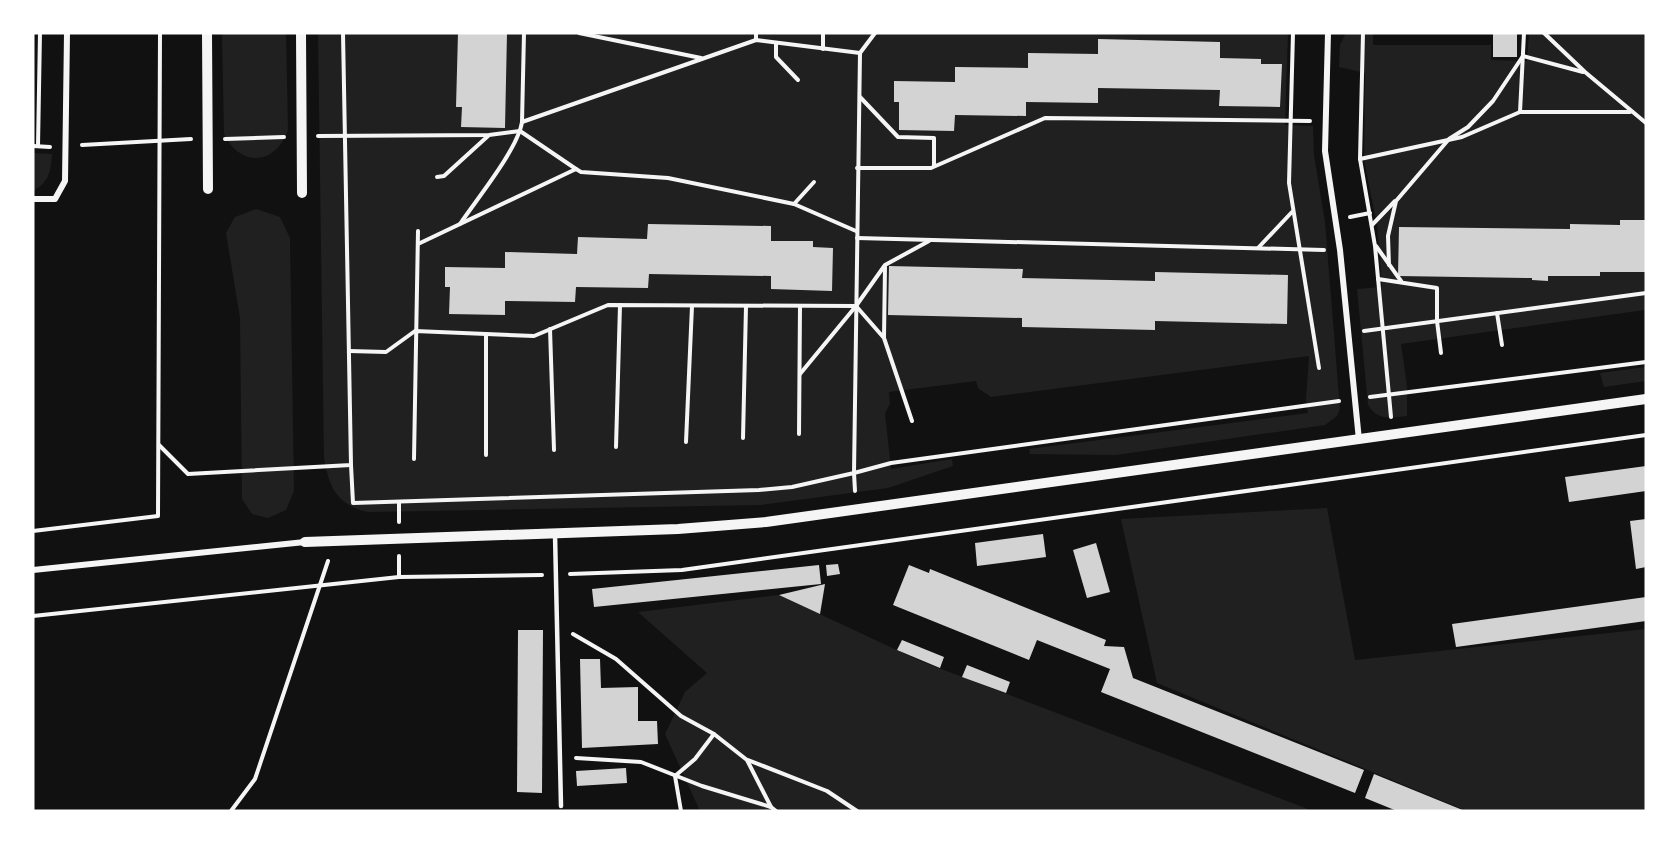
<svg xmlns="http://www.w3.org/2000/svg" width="1679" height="844" font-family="Poppins,sans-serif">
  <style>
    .green { fill: #202020 }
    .building { fill: #d3d3d3 }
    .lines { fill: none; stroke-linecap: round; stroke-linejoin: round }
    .path { stroke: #f5f5f5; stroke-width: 4 }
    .service { stroke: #f5f5f5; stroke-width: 4.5 }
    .minor { stroke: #f5f5f5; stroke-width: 6 }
    .tertiary { stroke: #f5f5f5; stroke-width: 10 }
  </style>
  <rect width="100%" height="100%" fill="#111"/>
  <g class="green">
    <path d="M222,33h64l2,97c-12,35 -48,38 -64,4z"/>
    <path d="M318,33h970l-3,92 28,1 1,29 11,67 15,187 -3,7 -12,9 -209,30 -86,-1 -1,-5 279,-36 -2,-14 3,-43 -318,41 -13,-9 -2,-7 -87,11 1,12 -5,9 6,56 61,-10 1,7 -65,22 -127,17 -394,7c-30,-8 -38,-24 -43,-54z"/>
    <path d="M1346,33h27v12h118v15l36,1 2,-28h117v282l-1,-5 -244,34 6,42v30c-16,2 -29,5 -39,-11l-11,-116 25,-2 -5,-62 -13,-65 1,-87 -26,-6 1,-22z"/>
    <path d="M33,153l19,1c-1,17 -3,28 -19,37z"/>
    <polygon points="256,209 280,217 290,238 294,491 286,510 268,518 252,514 242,499 240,318 226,233 235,217"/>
    <polygon points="1646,367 1646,381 1604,387 1600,373"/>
    <polygon points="1327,508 1355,660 1646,629 1646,811 1467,811 1157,683 1121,519"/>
    <polygon points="779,595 918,660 1313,811 700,811 665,734 685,692 707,673 638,612"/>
  </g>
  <g class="building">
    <polygon points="458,33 507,33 505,128 461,127 462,107 456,107"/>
    <rect x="1493" y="33" width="24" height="24"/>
    <polygon points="1098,39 1220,42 1220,58 1261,59 1261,64 1282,64 1280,107 1219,106 1220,90 1098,88 1098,103 1026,102 1026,116 955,115 954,131 899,130 899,102 894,102 894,81 955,82 955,67 1028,68 1028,53 1098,54"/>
    <polygon points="1620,220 1646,220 1646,272 1600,272 1600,276 1548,276 1548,281 1532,280 1532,278 1398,276 1399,227 1570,229 1570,224 1620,225"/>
    <polygon points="648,224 771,226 771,241 813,241 813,247 833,248 832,291 771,289 771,276 649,274 648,288 576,287 575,302 505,301 505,315 449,314 450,287 445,287 445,267 505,268 505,252 577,254 578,237 647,239"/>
    <polygon points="889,266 1023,269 1022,278 1155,281 1155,272 1288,275 1287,324 1155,321 1155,330 1022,327 1022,318 888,315"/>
    <polygon points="1646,466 1646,491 1569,502 1565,477"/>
    <polygon points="1646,519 1646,567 1636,569 1630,521"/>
    <polygon points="1043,534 1046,557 977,566 975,543"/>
    <polygon points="1096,543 1110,592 1087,598 1073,550"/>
    <polygon points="838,564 840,574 827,576 826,565"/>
    <polygon points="819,565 821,584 594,607 592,589"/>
    <polygon points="909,565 929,573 930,569 1106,640 1104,646 1124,647 1133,678 1364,770 1355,793 1101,692 1110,669 1037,640 1029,660 893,605"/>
    <polygon points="825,584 820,614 779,595"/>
    <polygon points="1646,597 1646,621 1456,647 1452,624"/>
    <polygon points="518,630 543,630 542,793 517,792"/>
    <polygon points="902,640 944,657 940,668 897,650"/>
    <polygon points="580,659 600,659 601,688 638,687 638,721 657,721 658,744 582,748"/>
    <polygon points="967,665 1010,682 1006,693 962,677"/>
    <polygon points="626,768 627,783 577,786 576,771"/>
    <polygon points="1374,774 1465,811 1397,811 1365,798"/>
  </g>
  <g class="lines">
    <g class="path">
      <polyline points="579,33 701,58"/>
      <polyline points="756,33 756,40"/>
      <polyline points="1293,33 1289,183 1319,368"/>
      <polyline points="1363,33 1360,159 1375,246 1391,417"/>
      <polyline points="1524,33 1520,112 1630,112"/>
      <polyline points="1544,33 1585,72 1646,123"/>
      <polyline points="776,43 776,57 798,80"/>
      <polyline points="823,49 823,33"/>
      <polyline points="1523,56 1583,72"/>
      <polyline points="860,97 898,137 934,138 934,166"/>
      <polyline points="522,122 524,33"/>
      <polyline points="318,136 489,135 520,131 576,169"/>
      <polyline points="225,139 284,137"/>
      <polyline points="82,145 191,139"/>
      <polyline points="33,146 50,147"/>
      <polyline points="38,146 40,33"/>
      <polyline points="1360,159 1462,137 1520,112"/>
      <polyline points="857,168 931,168 1045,118 1310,121"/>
      <polyline points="437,177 444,176 488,136"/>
      <polyline points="814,182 794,204 856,231"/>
      <polyline points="1350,217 1370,213"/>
      <path d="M460,224c16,-24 58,-75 62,-102l234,-82 104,13"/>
      <polyline points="1372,225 1395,201"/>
      <polyline points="857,238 1324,250"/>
      <polyline points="418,244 576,169 581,172 668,178 794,204"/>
      <polyline points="1376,246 1401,281"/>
      <polyline points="1258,248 1292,212"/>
      <polyline points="1389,265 1388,236 1396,201 1449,139 1468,127 1493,101 1523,56"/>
      <polyline points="1378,279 1437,288 1437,321 1441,353"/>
      <polyline points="1497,313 1502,345"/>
      <polyline points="550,329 554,450"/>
      <polyline points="1364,331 1646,293"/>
      <polyline points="486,334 486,455"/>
      <polyline points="884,337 885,267"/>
      <polyline points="349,351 386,352 415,331 534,336 608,305 856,306 884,338 912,421"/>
      <polyline points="800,374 856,306 885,265 929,241"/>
      <polyline points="1370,397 1646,362"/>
      <polyline points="799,434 800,306"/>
      <polyline points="743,438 746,306"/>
      <polyline points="686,442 692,306"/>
      <polyline points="159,445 188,474 351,465 343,33"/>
      <polyline points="616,447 620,305"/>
      <polyline points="414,459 418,231"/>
      <polyline points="351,465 353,503 759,490 792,487 854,473 860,53 875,33"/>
      <polyline points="855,491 854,473 891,463 1339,401"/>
      <polyline points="399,502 399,522"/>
      <polyline points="33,531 158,516 160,33"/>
      <polyline points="570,574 682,570 1646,435"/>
      <polyline points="399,577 399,556"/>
      <polyline points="33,616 399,577 542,575"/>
      <polyline points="573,634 616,659 681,716 714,734 747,760 771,807"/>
      <polyline points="576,758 641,762 702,786 771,807 776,811"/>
      <polyline points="748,760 827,791 857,811"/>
      <polyline points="231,811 255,779 328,561"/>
      <polyline points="681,811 675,776 695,759 714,734"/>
    </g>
    <polyline class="service" points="555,534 561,806"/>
    <g class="minor">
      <polyline points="1328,33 1325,151 1340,250 1359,440"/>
      <polyline points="33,199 55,199 65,181 67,33"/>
      <polyline points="33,570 305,542"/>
    </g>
    <g class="tertiary">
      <polyline points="207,33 208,189"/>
      <polyline points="301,33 302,193"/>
      <polyline points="305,542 678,529 766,522 1646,399"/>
    </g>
  </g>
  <rect width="1679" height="844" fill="none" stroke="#ffffff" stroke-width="69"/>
</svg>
